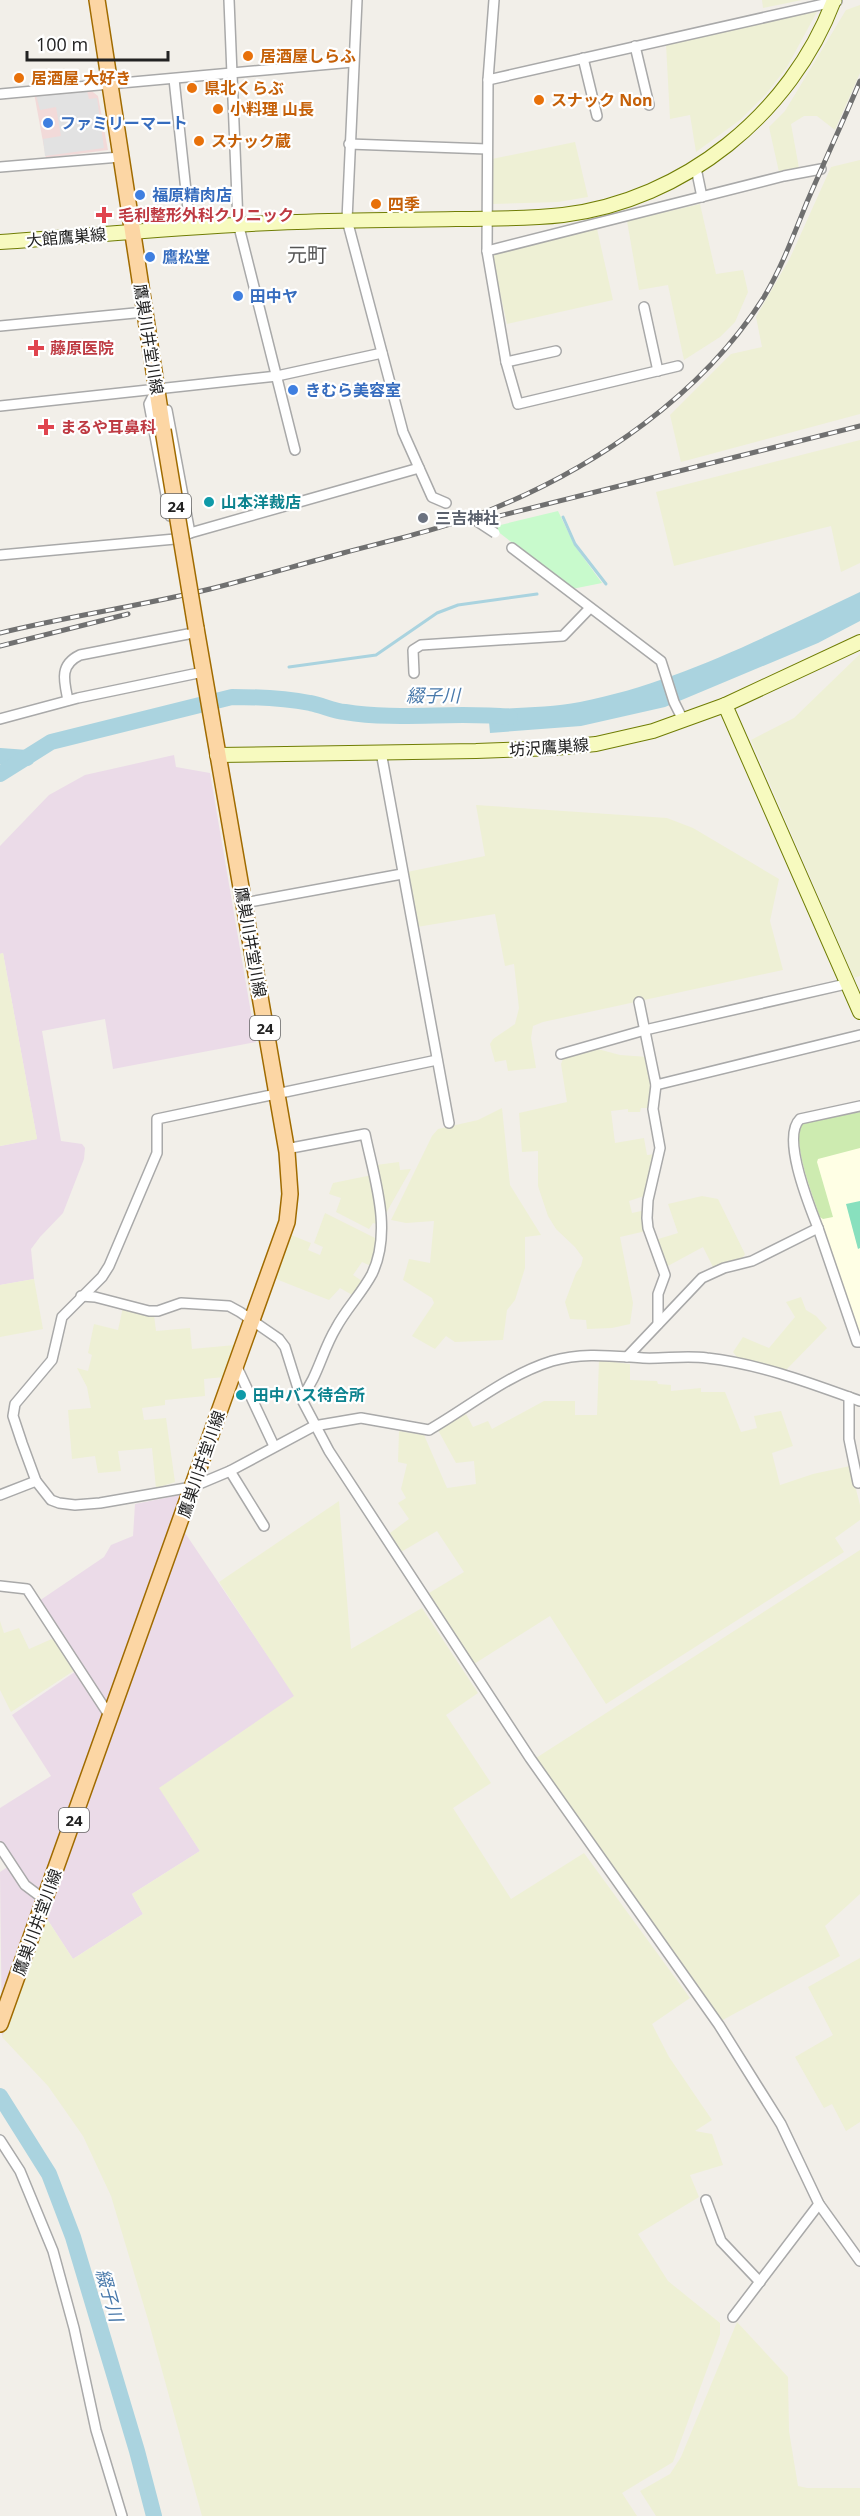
<svg xmlns="http://www.w3.org/2000/svg" width="860" height="2516" font-family="'Open Sans','Noto Sans JP',sans-serif">
  <style>
    .commercial { fill: #f2dad9 }
    .industrial { fill: #ebdbe8 }
    .education { fill: #ffffe5 }
    .farmland { fill: #eef0d5 }
    .grass { fill: #cdebb0 }
    .park { fill: #c8facc }
    .pitch { fill: #88e0be }
    .parking { fill: #e2e2e2 }
    .water { fill: #aad3df }
    .lines { fill: none; stroke-linecap: round; stroke-linejoin: round }
    .stream { stroke: #aad3df; stroke-width: 3 }
    .river { stroke: #aad3df; stroke-width: 16 }
    .street-casing { stroke: #a9a9a9; stroke-width: 12 }
    .secondary-casing { stroke: #707d05; stroke-width: 16 }
    .primary-casing { stroke: #a06b00; stroke-width: 18 }
    .street { stroke: #fff; stroke-width: 9 }
    .secondary { stroke: #f7fabf; stroke-width: 14 }
    .primary { stroke: #fcd6a4; stroke-width: 15 }
    .rail-casing { stroke: #707070; stroke-width: 5 }
    .rail { stroke: #fff; stroke-width: 3; stroke-dasharray: 9; stroke-linecap: butt }
    .street-bridge-casing { stroke: #a9a9a9; stroke-width: 12; stroke-linecap: butt }
    .primary-bridge-casing { stroke: #a06b00; stroke-width: 18; stroke-linecap: butt }
    .street-bridge { stroke: #fff; stroke-width: 9 }
    .primary-bridge { stroke: #fcd6a4; stroke-width: 15 }
    .food-dot { fill: #e8710a; stroke: #fff; stroke-width: 2 }
    .shop-dot { fill: #3f7fe0; stroke: #fff; stroke-width: 2 }
    .health-dot { fill: #e0444e; stroke: #fff; stroke-width: 2 }
    .culture-dot { fill: #0f9aa8; stroke: #fff; stroke-width: 2 }
    .worship-dot { fill: #6b7280; stroke: #fff; stroke-width: 2 }
    .labels { text-anchor: middle; dominant-baseline: central; stroke-width: 4.5; stroke-linejoin: round; paint-order: stroke }
    .shield { fill: #fff; stroke: #646464; stroke-width: 1.5 }
    .shield-label { font-size: 15px; font-weight: bold; fill: #222 }
    .food-label { font-size: 16px; font-weight: bold; fill: #c56008; stroke: #fff; text-anchor: start }
    .shop-label { font-size: 16px; font-weight: bold; fill: #366cbe; stroke: #fff; text-anchor: start }
    .health-label { font-size: 16px; font-weight: bold; fill: #be3a42; stroke: #fff; text-anchor: start }
    .street-label { font-size: 16px; fill: #222; stroke: #fff }
    .culture-label { font-size: 16px; font-weight: bold; fill: #0d838f; stroke: #fff; text-anchor: start }
    .worship-label { font-size: 16px; font-weight: bold; fill: #5b616d; stroke: #fff; text-anchor: start }
    .water-label { font-size: 18px; font-style: italic; fill: #4a7aab; stroke: #fff }
    .quarter-label { font-size: 20px; fill: #555; stroke: #fff }
  </style>
  <rect width="100%" height="100%" fill="#f2efe9"/>
  <polygon class="commercial" points="89,89 98,96 108,150 46,158 34,93"/>
  <g class="industrial">
    <polygon points="174,755 176,767 210,773 256,1042 113,1069 105,1019 42,1031 61,1141 82,1144 85,1148 84,1159 63,1213 40,1237 31,1249 34,1279 0,1285 0,1146 37,1139 3,953 0,954 0,846 49,795 85,775"/>
    <polygon points="180,1495 184,1502 181,1527 295,1696 160,1788 200,1851 132,1894 143,1914 73,1959 47,1919 2,2037 0,1872 12,1864 0,1847 0,1808 51,1776 12,1715 79,1669 36,1603 104,1557 111,1545 133,1536 135,1504"/>
  </g>
  <polygon class="education" points="860,1110 860,1334 852,1322 803,1168 797,1131 801,1122"/>
  <g class="farmland">
    <polygon points="762,0 802,0 763,8"/>
    <polygon points="860,5 860,73 835,130 817,116 804,116 791,124 799,168 779,172 769,127 785,111 846,10"/>
    <polygon points="819,8 787,67 766,94 740,120 696,152 690,115 670,119 666,44"/>
    <polygon points="575,142 588,197 558,202 491,204 492,159"/>
    <polygon points="860,160 860,414 681,462 670,415 731,354 762,347 756,317 790,258 831,167"/>
    <polygon points="700,204 716,274 743,270 748,292 735,322 720,337 684,360 668,285 639,290 627,221"/>
    <polygon points="597,229 613,300 507,324 491,253"/>
    <polygon points="860,440 860,563 841,572 831,526 674,566 656,492"/>
    <polygon points="860,654 860,976 854,978 751,740 794,718"/>
    <polygon points="476,805 667,818 693,828 779,879 770,921 783,970 543,1022 533,1026 531,1038 536,1068 508,1071 506,1060 495,1062 490,1044 493,1039 515,1024 519,1008 514,964 505,966 495,914 417,927 407,872 485,856"/>
    <polygon points="3,953 37,1139 0,1146 0,954"/>
    <polygon points="594,1048 620,1055 648,1057 653,1084 649,1108 641,1108 640,1112 628,1112 628,1109 611,1111 615,1143 644,1138 647,1155 657,1154 647,1195 629,1201 632,1213 646,1210 646,1231 620,1237 633,1303 630,1324 612,1328 587,1329 586,1320 570,1319 565,1302 576,1273 581,1266 583,1258 575,1247 556,1229 548,1216 538,1186 538,1151 522,1152 519,1113 567,1102 561,1064 564,1056"/>
    <polygon points="502,1108 510,1185 541,1235 525,1237 525,1268 515,1300 507,1310 503,1340 455,1342 446,1336 435,1349 412,1336 434,1303 432,1298 403,1280 409,1259 430,1263 434,1221 406,1223 391,1220 432,1136 438,1129 478,1120"/>
    <polygon points="399,1162 400,1170 411,1169 385,1215 383,1214 376,1165"/>
    <polygon points="372,1175 380,1225 373,1223 369,1229 336,1212 341,1198 329,1194 333,1183"/>
    <polygon points="702,1196 718,1199 745,1254 742,1259 713,1267 703,1247 666,1267 655,1240 678,1233 668,1204"/>
    <polygon points="325,1213 377,1239 378,1244 371,1266 362,1262 353,1275 362,1281 354,1296 340,1288 329,1300 276,1279 291,1235 311,1243 308,1250 320,1255 323,1247 314,1243"/>
    <polygon points="34,1279 43,1329 0,1337 0,1285"/>
    <polygon points="801,1297 806,1310 816,1316 827,1328 785,1371 737,1357 733,1352 743,1337 769,1348 795,1317 786,1302"/>
    <polygon points="123,1307 154,1315 156,1331 190,1328 192,1349 235,1345 224,1377 204,1379 205,1396 165,1400 165,1405 142,1408 144,1420 166,1418 175,1482 156,1488 152,1448 118,1451 121,1471 98,1473 95,1456 72,1459 68,1410 91,1408 87,1387 77,1368 88,1371 92,1355 88,1353 94,1324 118,1330"/>
    <polygon points="599,1360 630,1364 630,1380 657,1381 658,1384 671,1385 671,1391 701,1388 701,1392 725,1392 741,1432 757,1428 754,1416 781,1411 793,1446 772,1453 780,1485 813,1474 850,1466 860,1505 860,1520 835,1538 844,1552 606,1704 550,1616 474,1664 429,1593 464,1572 437,1531 401,1552 390,1533 409,1519 398,1503 406,1498 401,1489 407,1464 398,1462 399,1431 424,1435 447,1488 476,1484 474,1461 456,1463 438,1430 466,1414 473,1427 488,1421 492,1429 544,1401 575,1401 575,1415 597,1415"/>
    <polygon points="339,1501 351,1649 422,1608 478,1693 446,1715 491,1783 453,1808 511,1899 584,1853 690,1998 652,2024 669,2057 712,2120 695,2131 712,2134 723,2165 690,2175 699,2197 638,2234 668,2281 720,2323 720,2334 673,2462 622,2493 637,2516 202,2516 149,2323 111,2196 83,2136 48,2086 2,2037 47,1919 73,1959 143,1914 132,1894 200,1851 159,1788 294,1696 219,1582"/>
    <polygon points="860,1550 860,1894 825,1926 840,1956 721,2021 536,1758"/>
    <polygon points="0,1621 4,1633 19,1628 29,1649 54,1638 75,1670 11,1712 0,1690"/>
    <polygon points="860,1958 860,2122 846,2131 832,2104 824,2108 795,2057 833,2035 808,1987"/>
    <polygon points="737,2322 788,2377 789,2431 798,2486 807,2488 860,2488 860,2516 656,2516 640,2491 670,2474 681,2457"/>
  </g>
  <path class="grass" d="M860,1112v36l-42,11 -1,3 16,55 -10,2 -3,-2c-7,-21 -29,-75 -18,-94z"/>
  <polygon class="park" points="558,511 575,546 602,583 572,589 492,527"/>
  <polygon class="pitch" points="860,1201 860,1248 858,1249 846,1204"/>
  <polygon class="parking" points="87,91 89,99 97,98 104,148 45,156 43,139 61,136 56,107 40,110 36,95"/>
  <path class="water" d="M860,592v29l-42,22 -153,64 -84,19 -91,7 -2,-23c30,-3 62,-2 92,-8 97,-19 191,-68 280,-110z"/>
  <g class="lines">
    <g class="stream">
      <polyline points="563,517 575,544 606,584"/>
      <polyline points="289,667 376,655 437,613 458,605 537,594"/>
    </g>
    <g class="river">
      <polyline points="0,756 27,758"/>
      <path d="M0,774l51,-32 181,-45c26,0 52,1 78,6 12,2 23,8 35,9 54,9 110,-1 165,5"/>
      <polyline points="0,2096 49,2174 73,2237 137,2451 154,2516"/>
    </g>
    <g class="street-casing">
      <g id="street">
        <polyline points="229,0 238,223 295,450"/>
        <polyline points="357,0 347,220 403,432 432,497 446,503"/>
        <polyline points="494,0 488,80 487,251 506,362 518,404 678,366"/>
        <polyline points="635,46 649,105"/>
        <polyline points="583,58 597,116"/>
        <polyline points="174,79 190,228"/>
        <polyline points="488,80 837,1"/>
        <polyline points="0,94 353,62"/>
        <polyline points="349,144 487,149"/>
        <polyline points="0,167 120,157"/>
        <polyline points="696,168 702,197"/>
        <polyline points="487,251 784,176 821,169"/>
        <polyline points="644,307 658,371"/>
        <polyline points="0,326 145,312"/>
        <polyline points="506,362 556,351"/>
        <polyline points="156,390 149,404 170,516"/>
        <polyline points="0,406 277,376 382,353"/>
        <polyline points="167,410 190,533"/>
        <polyline points="512,548 661,661 674,702 683,720"/>
        <polyline points="0,555 175,539 190,533 419,468"/>
        <polyline points="414,673 413,650 421,645 563,636 590,608"/>
        <path d="M68,700c-4,-19 -9,-35 12,-45l108,-21"/>
        <polyline points="0,719 78,698 203,672"/>
        <polyline points="381,752 449,1123"/>
        <polyline points="244,903 402,874"/>
        <polyline points="639,1002 656,1085 860,1035"/>
        <polyline points="561,1054 645,1030 846,984"/>
        <path d="M437,1060l-280,59v34l-48,113 -7,11 -40,40 -10,43 -37,44 -2,12 9,27 14,38 15,19 8,3 16,2 25,-2 92,-16 38,-16 84,-45 47,-8 68,12c40,-23 78,-55 123,-69 30,-9 60,-5 91,-3 21,1 42,-3 64,0 53,6 103,25 153,43"/>
        <polyline points="656,1085 653,1109 660,1148 648,1200 647,1218 648,1228 665,1275 658,1294 658,1324"/>
        <path d="M286,1149l79,-15c9,44 28,96 7,140 -10,19 -26,35 -36,54 -14,23 -18,49 -35,70"/>
        <polyline points="818,1228 857,1342 860,1342"/>
        <polyline points="81,1296 95,1297 149,1311 158,1311 181,1303 229,1306 240,1312 279,1339 285,1347 301,1398 329,1451 530,1758 719,2025 781,2124 819,2204 860,2261"/>
        <path d="M627,1357l75,-79 22,-10 28,-7 66,-33c-9,-23 -37,-91 -18,-109l60,-13"/>
        <polyline points="236,1365 274,1446"/>
        <polyline points="849,1397 849,1439 858,1483"/>
        <polyline points="230,1471 264,1526"/>
        <polyline points="0,1495 36,1481"/>
        <polyline points="0,1586 27,1589 111,1718"/>
        <polyline points="0,1847 25,1885 45,1900"/>
        <polyline points="0,2140 20,2171 53,2251 74,2328 96,2430 122,2516"/>
        <polyline points="706,2200 721,2241 760,2282"/>
        <polyline points="733,2317 819,2204"/>
      </g>
    </g>
    <g class="secondary-casing">
      <g id="secondary">
        <path d="M0,242c99,-7 198,-17 297,-20 53,-2 106,-2 159,-3 35,0 72,0 107,-4 121,-15 228,-101 271,-215"/>
        <polyline points="725,705 860,1012"/>
        <polyline points="217,755 476,751 554,748 596,744 653,731 725,705 860,642"/>
      </g>
    </g>
    <g class="primary-casing">
      <g id="primary">
        <polyline points="97,0 163,430"/>
        <polyline points="0,2024 287,1222 290,1194 287,1152 196,628"/>
      </g>
    </g>
    <use href="#street" class="street"/>
    <use href="#secondary" class="secondary"/>
    <use href="#primary" class="primary"/>
    <g class="rail-casing">
      <g id="rail">
        <polyline points="479,521 860,426"/>
        <path d="M0,633c69,-17 140,-27 210,-44 44,-11 88,-24 133,-36 49,-13 100,-24 147,-43 106,-43 212,-115 274,-213 18,-30 30,-63 43,-95 17,-40 36,-80 53,-121"/>
        <polyline points="0,646 128,614"/>
      </g>
    </g>
    <use href="#rail" class="rail"/>
    <g class="street-bridge-casing">
      <polyline id="street-bridge" points="466,514 495,533"/>
    </g>
    <g class="primary-bridge-casing">
      <polyline id="primary-bridge" points="163,430 196,628"/>
    </g>
    <use href="#street-bridge" class="street-bridge"/>
    <use href="#primary-bridge" class="primary-bridge"/>
  </g>
  <g class="food-dot">
    <circle cx="248" cy="56" r="6"/>
    <circle cx="19" cy="78" r="6"/>
    <circle cx="192" cy="88" r="6"/>
    <circle cx="539" cy="100" r="6"/>
    <circle cx="218" cy="109" r="6"/>
    <circle cx="199" cy="141" r="6"/>
    <circle cx="376" cy="204" r="6"/>
  </g>
  <g class="shop-dot">
    <circle cx="48" cy="123" r="6"/>
    <circle cx="140" cy="195" r="6"/>
    <circle cx="150" cy="257" r="6"/>
    <circle cx="238" cy="296" r="6"/>
    <circle cx="293" cy="390" r="6"/>
  </g>
  <g class="health-dot">
    <path d="M101 206h6v6h6v6h-6v6h-6v-6h-6v-6h6z"/>
    <path d="M33 339h6v6h6v6h-6v6h-6v-6h-6v-6h6z"/>
    <path d="M43 418h6v6h6v6h-6v6h-6v-6h-6v-6h6z"/>
  </g>
  <g class="culture-dot">
    <circle cx="209" cy="502" r="6"/>
    <circle cx="241" cy="1395" r="6"/>
  </g>
  <circle class="worship-dot" cx="423" cy="518" r="6"/>
  <g class="labels">
    <g class="shield">
      <rect x="161" y="494" width="30" height="24" rx="4.5"/>
      <rect x="250" y="1016" width="30" height="24" rx="4.5"/>
      <rect x="59" y="1808" width="30" height="24" rx="4.5"/>
    </g>
    <g class="shield-label">
      <text x="176" y="506">24</text>
      <text x="265" y="1028">24</text>
      <text x="74" y="1820">24</text>
    </g>
    <g class="food-label">
      <text x="260" y="56">居酒屋しらふ</text>
      <text x="31" y="78">居酒屋 大好き</text>
      <text x="204" y="88">県北くらぶ</text>
      <text x="551" y="100">スナック Non</text>
      <text x="230" y="109">小料理 山長</text>
      <text x="211" y="141">スナック蔵</text>
      <text x="388" y="204">四季</text>
    </g>
    <g class="shop-label">
      <text x="60" y="123">ファミリーマート</text>
      <text x="152" y="195">福原精肉店</text>
      <text x="162" y="257">鷹松堂</text>
      <text x="250" y="296">田中ヤ</text>
      <text x="305" y="390">きむら美容室</text>
    </g>
    <g class="health-label">
      <text x="118" y="215">毛利整形外科クリニック</text>
      <text x="50" y="348">藤原医院</text>
      <text x="60" y="427">まるや耳鼻科</text>
    </g>
    <g class="street-label">
      <text transform="translate(66 237) rotate(-5)">大館鷹巣線</text>
      <text transform="translate(149 339) rotate(81)">鷹巣川井堂川線</text>
      <text transform="translate(549 747) rotate(-4)">坊沢鷹巣線</text>
      <text transform="translate(251 942) rotate(80)">鷹巣川井堂川線</text>
      <text transform="translate(201 1464) rotate(-71)">鷹巣川井堂川線</text>
      <text transform="translate(37 1922) rotate(-70)">鷹巣川井堂川線</text>
    </g>
    <g class="culture-label">
      <text x="221" y="502">山本洋裁店</text>
      <text x="253" y="1395">田中バス待合所</text>
    </g>
    <g class="worship-label">
      <text x="435" y="518">三吉神社</text>
    </g>
    <g class="water-label">
      <text x="433" y="695">綴子川</text>
      <text transform="translate(110 2295) rotate(74)">綴子川</text>
    </g>
    <g class="quarter-label">
      <text x="307" y="254">元町</text>
    </g>
  </g>
  <path d="M27 51v9h141v-9" fill="none" stroke="#222222" stroke-width="3"/>
  <text x="36" y="51" font-size="18" fill="#222222" stroke="#ffffff" stroke-width="4.5" paint-order="stroke">100 m</text>
</svg>
